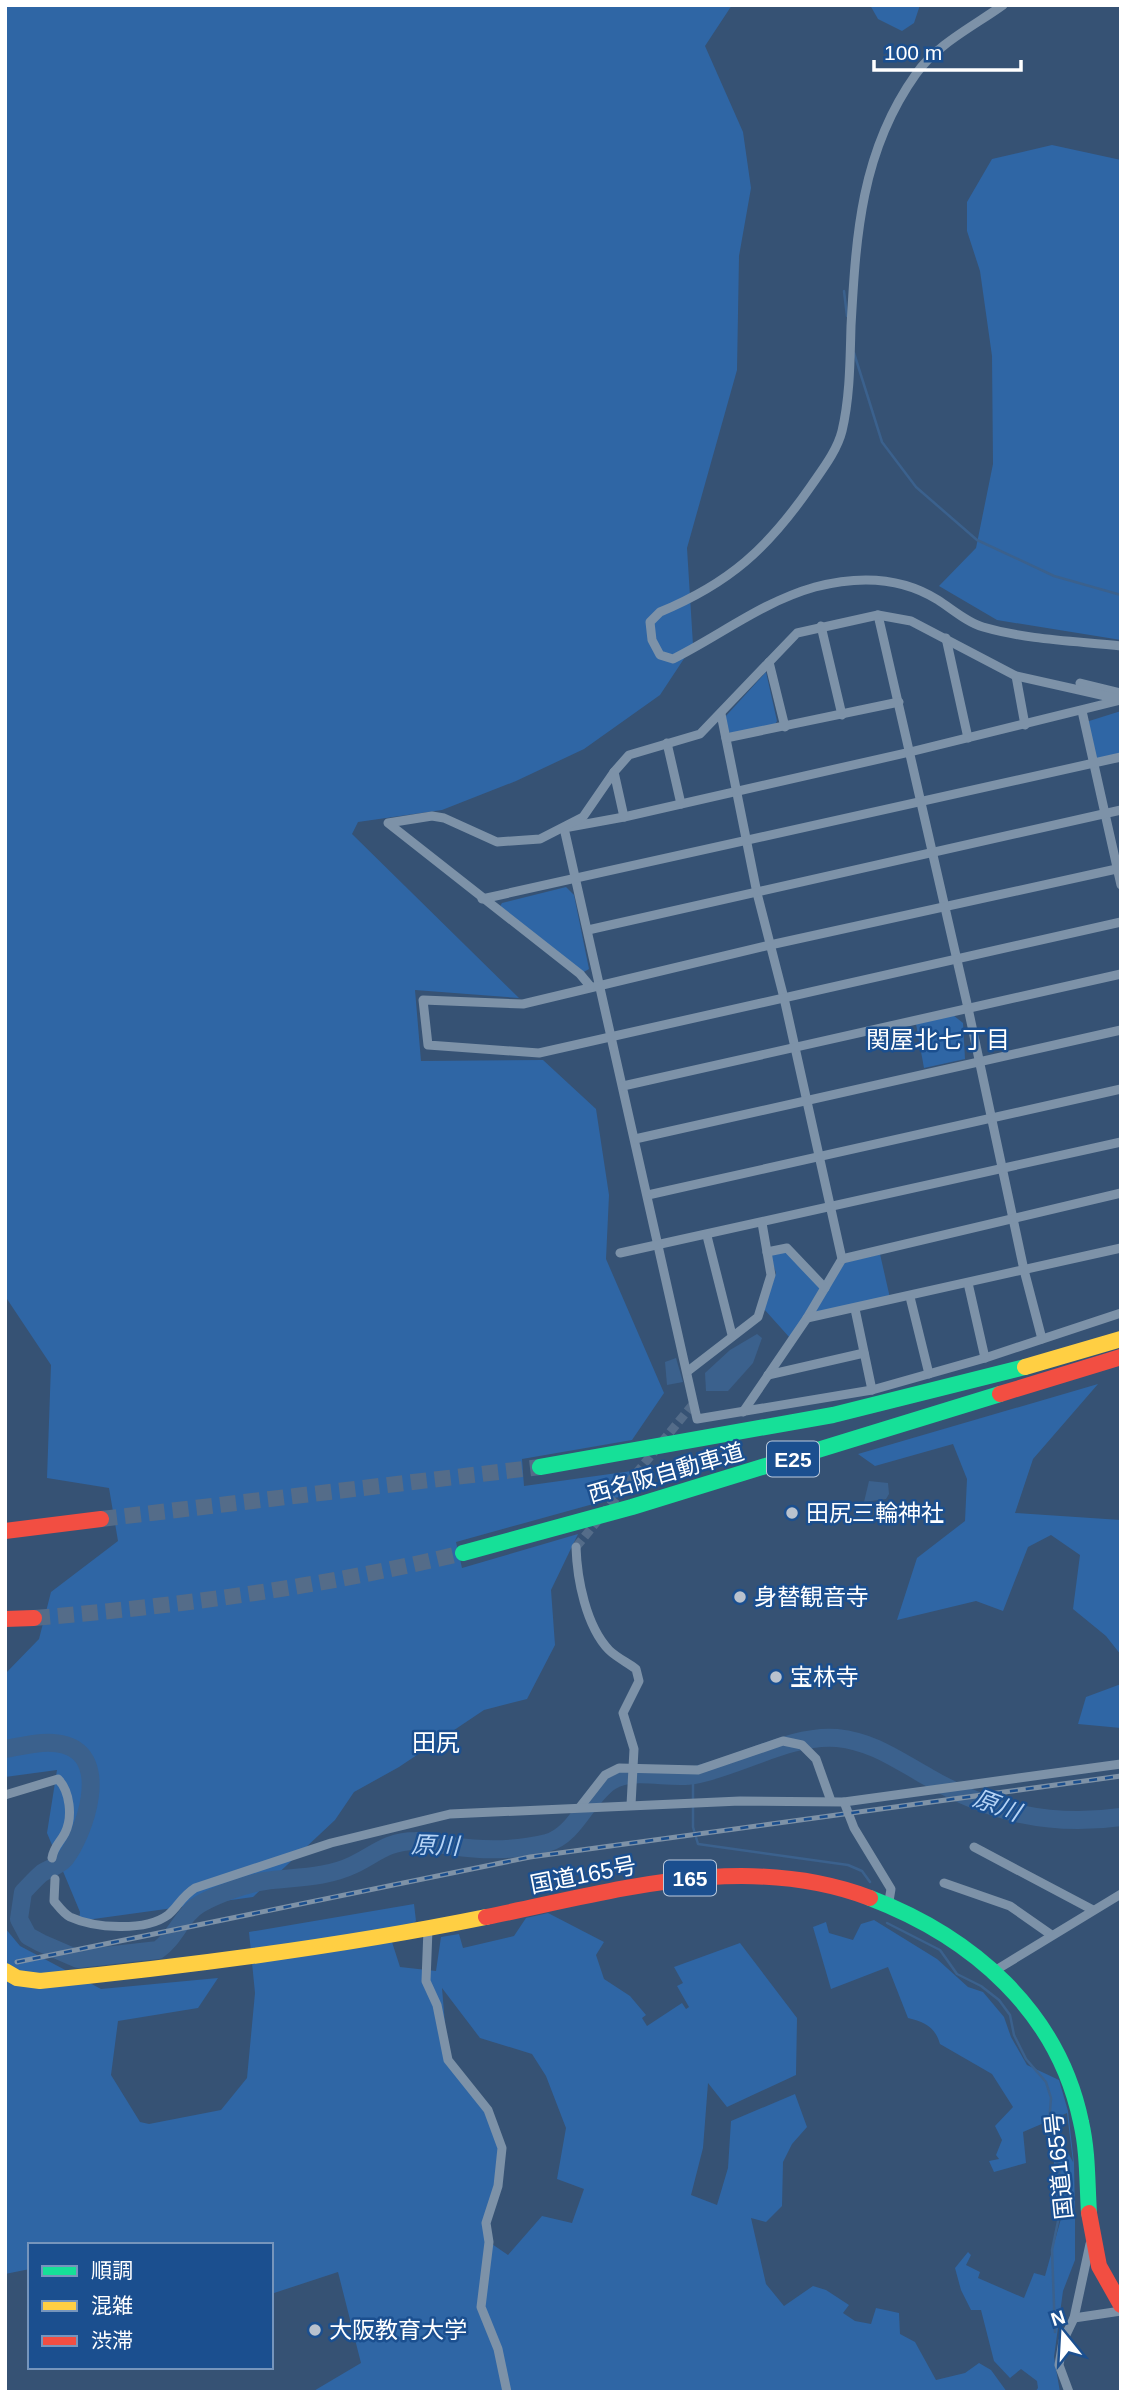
<svg xmlns="http://www.w3.org/2000/svg" width="1126" height="2397" font-family="Arial,'Noto Sans JP',sans-serif">
  <style>
    .green { fill: #2f66a5; fill-rule: evenodd }
    .water { fill: #3b618d }
    .lines { fill: none; stroke-linecap: round; stroke-linejoin: round }
    .stream { stroke: #3b618d; stroke-width: 2.5 }
    .river { stroke: #3b618d; stroke-width: 18 }
    .street-tunnel { stroke: #546c89; stroke-width: 9; stroke-dasharray: 9 4.5; stroke-linecap: butt }
    .highway-tunnel { stroke: #546c89; stroke-width: 16; stroke-dasharray: 16 8; stroke-linecap: butt }
    .street { stroke: #7d92a8; stroke-width: 9 }
    .fast { stroke: #16e098; stroke-width: 16 }
    .slow { stroke: #ffcf43; stroke-width: 16 }
    .jam { stroke: #f24e42; stroke-width: 16 }
    .rail-casing { stroke: #7e92a7; stroke-width: 5 }
    .rail { stroke: #1b4f8f; stroke-width: 2.5; stroke-dasharray: 8; stroke-linecap: butt }
    .poi-dot { fill: #b9c2ce; stroke: #1b4f8f; stroke-width: 2.5 }
    .labels { text-anchor: middle; dominant-baseline: central; stroke-width: 5; stroke-linejoin: round; paint-order: stroke }
    .shield { fill: #1b4f8f; stroke: #bbcadd; stroke-width: 2 }
    .shield-label { font-size: 21px; font-weight: bold; fill: #fff }
    .street-label { font-size: 23px; fill: #fff; stroke: #1b4f8f }
    .poi-label { font-size: 23px; fill: #fff; stroke: #1b4f8f; text-anchor: start }
    .neighbourhood-label { font-size: 24px; fill: #fff; stroke: #1b4f8f }
    .water-label { font-size: 24px; font-style: italic; fill: #b5d3f5; stroke: #1b4f8f }
  </style>
  <rect width="100%" height="100%" fill="#365274"/>
  <g class="green">
    <polygon points="5,5 732,5 705,46 743,132 751,188 739,256 737,370 687,548 693,645 660,695 584,749 516,781 442,810 358,822 352,834 519,998 415,990 421,1061 543,1060 596,1109 609,1195 606,1259 664,1393 632,1440 522,1459 524,1486 646,1469 633,1493 456,1542 462,1568 578,1534 551,1590 555,1645 527,1699 484,1710 399,1767 354,1792 335,1820 253,1897 79,1921 80,1912 47,1833 57,1770 5,1777 5,1674 39,1639 51,1592 118,1541 109,1488 47,1478 51,1365 5,1296"/>
    <polygon points="870,5 920,5 914,23 902,31 878,19"/>
    <polygon points="1052,145 1121,160 1121,640 997,620 939,586 976,548 993,464 992,356 980,271 967,231 967,202 992,159"/>
    <polygon points="766,672 777,721 773,728 732,735 728,731 725,717"/>
    <polygon points="1121,711 1121,754 1095,760 1086,722"/>
    <polygon points="566,887 574,895 589,969 582,973 499,908 502,903"/>
    <polygon points="953,1015 963,1023 965,1059 924,1068 916,1024"/>
    <polygon points="787,1252 821,1289 790,1338 764,1309 776,1273 770,1255"/>
    <polygon points="880,1254 890,1298 813,1314 843,1263"/>
    <polygon points="1098,1384 1033,1459 1015,1513 1121,1520 1121,1655 1106,1636 1073,1609 1080,1555 1051,1535 1028,1547 1003,1611 976,1601 897,1620 917,1558 965,1521 967,1479 953,1444 875,1466 858,1454"/>
    <polygon points="1121,1684 1121,1728 1078,1724 1086,1697"/>
    <path d="M414,1904l2,17 -24,21 8,25 36,4 5,-34 18,-3 4,14 51,-12 12,-18 22,-5 56,29 -8,13 8,24 26,17 16,19 -4,3 5,8 35,-23 4,6 3,-2 -12,-21 6,-3 -9,-16 66,-24 57,75 -1,57 -69,32 -19,-24 -5,65 -12,47 26,10 11,-37 3,-47 64,-27 12,33 -15,17 -9,18 -1,44 -16,16 -15,-4 15,66 18,22 29,-20 13,4 23,15 -6,8 12,8 16,3 5,-16 23,5 1,21 15,8 21,38 29,-7 14,-10 12,7 16,22h-695l49,-29 -23,-91 -67,22v-49h-241v24l-25,5v-346l15,18 81,43 117,-11 -20,30 -80,13 -7,54 29,47 9,2 72,-14 26,-32 8,-85 -6,-61zM442,1988l38,50 52,16 14,22 20,52 -9,51 27,10 -12,34 -30,-7 -34,39 -19,-13 2,-30 11,-64 -14,-38 -40,-50z"/>
    <path d="M874,1920l63,39 31,28 15,5 21,25 7,20 16,28 32,15 9,31 6,52 1,52v45l-12,31 -9,66 6,35h-25l3,-4 -1,-7 -16,-12 -11,9 -16,-17 -13,-51h-10l-10,-20 -6,-22 13,-16 3,3 -5,10 14,7 -2,6 46,20 10,-25 11,3 17,-61 -3,-16 -7,-7 5,-15 -4,-2 1,-13 -5,-16 9,-4 8,7 7,13 -6,-49 -44,19 3,31 -32,9 -5,-11 10,-2 -3,-4 6,-15 -7,-14 18,-19 -21,-33 -52,-30c-5,-17 -15,-22 -32,-26l-20,-51 -57,22 -18,-62 13,-5 3,11 24,7 8,-16z"/>
  </g>
  <g class="water">
    <polygon points="757,1334 762,1338 753,1363 728,1391 706,1391 705,1373 730,1350"/>
    <polygon points="676,1358 683,1382 667,1385 665,1362"/>
    <polygon points="869,1481 888,1483 889,1494 886,1499 864,1502"/>
  </g>
  <g class="lines">
    <g class="stream">
      <polyline points="844,291 847,316"/>
      <polyline points="854,353 882,442 916,487 977,540 1054,576 1121,595"/>
      <polyline points="693,1776 693,1827 698,1844 848,1865 862,1871 870,1882"/>
      <polyline points="887,1923 940,1950 957,1974 981,1986 999,2000 1010,2015 1014,2035 1026,2059 1046,2082 1051,2098 1048,2137 1059,2169 1062,2202 1052,2250 1055,2332"/>
    </g>
    <path class="river" d="M5,1749c19,-3 41,-10 60,-4 46,13 20,88 0,114 -6,7 -15,9 -23,14 -7,6 -13,13 -19,19l-4,27 9,17 13,7 37,16 80,-9c18,-12 23,-35 42,-46 18,-10 45,-20 65,-23 30,-4 61,-3 88,-16 23,-11 34,-24 63,-24 12,-1 25,4 36,5 33,5 63,5 95,-3 29,-8 40,-47 64,-62 22,-14 59,-1 84,-6 45,-9 97,-41 142,-37 37,4 60,22 91,39 62,36 123,50 193,40"/>
    <polyline class="street-tunnel" points="576,1547 694,1403"/>
    <g class="highway-tunnel">
      <polyline points="101,1519 540,1467"/>
      <path d="M34,1618c145,-12 288,-31 429,-65"/>
    </g>
    <g class="street">
      <path d="M1003,5c-29,21 -66,39 -87,69 -55,77 -60,161 -65,252 -1,35 -1,71 -9,105 -5,20 -20,39 -31,55 -43,62 -81,97 -151,126l-10,10 2,18 8,15 13,4c48,-24 89,-57 142,-72 42,-11 85,-11 123,13 14,9 30,23 45,27 45,13 92,14 138,19"/>
      <polyline points="878,615 968,1008 1024,1270 1042,1339"/>
      <polyline points="821,626 842,715"/>
      <polyline points="946,638 968,738"/>
      <polyline points="769,662 785,727"/>
      <polyline points="1016,676 1025,725"/>
      <polyline points="1080,683 1121,693"/>
      <polyline points="1121,700 910,752 624,817 564,828 697,1419 872,1390 985,1358 1121,1313"/>
      <polyline points="1082,711 1121,885"/>
      <polyline points="721,714 757,893 784,998 842,1259 807,1318 743,1412"/>
      <polyline points="726,738 899,702"/>
      <polyline points="667,743 681,804"/>
      <polyline points="614,772 629,755 700,734 797,633 878,615 911,621 1016,676 1119,699"/>
      <polyline points="1121,868 770,945 523,1004 423,1000 428,1045 539,1053 1121,922"/>
      <polyline points="482,899 1121,757"/>
      <polyline points="588,930 1121,810"/>
      <polyline points="590,986 580,974 388,823 432,816 444,818 497,842 540,839 583,817 614,772 624,817"/>
      <polyline points="623,1086 1121,974"/>
      <polyline points="635,1139 1121,1030"/>
      <polyline points="648,1195 1121,1089"/>
      <polyline points="707,1236 732,1335"/>
      <polyline points="767,1252 787,1248 825,1288"/>
      <polyline points="620,1253 1121,1142"/>
      <polyline points="842,1259 1121,1193"/>
      <polyline points="968,1283 985,1358"/>
      <polyline points="910,1297 929,1374"/>
      <polyline points="855,1309 872,1390"/>
      <polyline points="807,1318 1121,1248"/>
      <polyline points="688,1371 758,1317 771,1275 762,1223"/>
      <polyline points="768,1375 864,1353"/>
      <path d="M576,1547c1,32 10,79 33,103 7,7 19,13 27,19l3,12 -16,32 11,36 -3,56"/>
      <path d="M5,1795l53,-16c12,12 15,38 7,54 -5,10 -11,13 -13,25"/>
      <polyline points="844,1802 854,1828 891,1889 888,1907"/>
      <polyline points="580,1807 605,1775 619,1768 698,1770 783,1741 802,1745 816,1759 831,1801"/>
      <polyline points="974,1847 1093,1910"/>
      <path d="M55,1879l-1,22c5,6 10,13 16,16 24,11 75,15 98,-2 10,-8 13,-18 27,-27l136,-45 119,-29 290,-13 104,1 277,-38"/>
      <polyline points="944,1883 1010,1906 1050,1934"/>
      <polyline points="428,1929 426,1981 437,2005 448,2060 488,2110 502,2148 498,2186 486,2223 489,2242 481,2307 498,2349 507,2392"/>
      <polyline points="996,1970 1121,1894"/>
      <polyline points="1074,2318 1121,2311"/>
      <polyline points="1069,2392 1059,2365 1063,2341 1074,2318 1090,2244"/>
    </g>
    <g class="fast">
      <polyline points="540,1467 833,1415 1025,1367"/>
      <polyline points="463,1553 632,1507 1000,1394"/>
      <path d="M870,1898c102,39 188,113 211,224 7,30 6,60 8,91"/>
    </g>
    <g class="slow">
      <polyline points="1025,1367 1121,1339"/>
      <path d="M5,1971l12,7 23,3c150,-15 298,-34 446,-64"/>
    </g>
    <g class="jam">
      <polyline points="1000,1394 1121,1357"/>
      <polyline points="5,1531 101,1519"/>
      <polyline points="5,1619 34,1618"/>
      <path d="M486,1917c126,-25 258,-67 384,-19"/>
      <polyline points="1089,2213 1099,2266 1121,2305"/>
    </g>
    <g class="rail-casing">
      <polyline id="rail" points="17,1962 530,1857 1121,1776"/>
    </g>
    <use href="#rail" class="rail"/>
  </g>
  <g class="poi-dot">
    <circle cx="792" cy="1513" r="7"/>
    <circle cx="740" cy="1597" r="7"/>
    <circle cx="776" cy="1677" r="7"/>
    <circle cx="315" cy="2330" r="7"/>
  </g>
  <g class="labels">
    <g class="shield">
      <rect x="767" y="1441.5" width="52" height="35" rx="5"/>
      <rect x="664" y="1860.5" width="52" height="35" rx="5"/>
    </g>
    <g class="shield-label">
      <text x="793" y="1459">E25</text>
      <text x="690" y="1878">165</text>
    </g>
    <g class="street-label">
      <text transform="translate(666 1473) rotate(-16)">西名阪自動車道</text>
      <text transform="translate(583 1875) rotate(-11)">国道165号</text>
      <text transform="translate(1059 2166) rotate(-96)">国道165号</text>
    </g>
    <g class="poi-label">
      <text x="806" y="1513">田尻三輪神社</text>
      <text x="754" y="1597">身替観音寺</text>
      <text x="790" y="1677">宝林寺</text>
      <text x="329" y="2330">大阪教育大学</text>
    </g>
    <g class="neighbourhood-label">
      <text x="938" y="1039">関屋北七丁目</text>
      <text x="436" y="1742">田尻</text>
    </g>
    <g class="water-label">
      <text transform="translate(997 1805) rotate(20)">原川</text>
      <text transform="translate(435 1845) rotate(2)">原川</text>
    </g>
  </g>
  <rect width="1126" height="2397" fill="none" stroke="#ffffff" stroke-width="14"/>
  <rect x="28" y="2243" width="245" height="126" fill="#1b4f8f" stroke="#7695bc" stroke-width="2"/>
  <rect x="42" y="2266" width="35" height="10" fill="#16e098" stroke="#7695bc" stroke-width="2"/>
  <text x="91" y="2278" font-size="21" fill="#ffffff">順調</text>
  <rect x="42" y="2301" width="35" height="10" fill="#ffcf43" stroke="#7695bc" stroke-width="2"/>
  <text x="91" y="2313" font-size="21" fill="#ffffff">混雑</text>
  <rect x="42" y="2336" width="35" height="10" fill="#f24e42" stroke="#7695bc" stroke-width="2"/>
  <text x="91" y="2348" font-size="21" fill="#ffffff">渋滞</text>
  <g transform="translate(1063 2334) rotate(342)" stroke="#1b4f8f" stroke-width="5" paint-order="stroke">
  <path d="M0-5L12 26L0 18L-12 26Z" fill="#ffffff"/>
  <text y="-10" font-size="19" font-weight="bold" text-anchor="middle" fill="#ffffff">N</text>
  </g>
  <path d="M874 60v10h147v-10" fill="none" stroke="#ffffff" stroke-width="3.5"/>
  <text x="884" y="60" font-size="21" fill="#ffffff" stroke="#1b4f8f" stroke-width="5" paint-order="stroke">100 m</text>
</svg>
